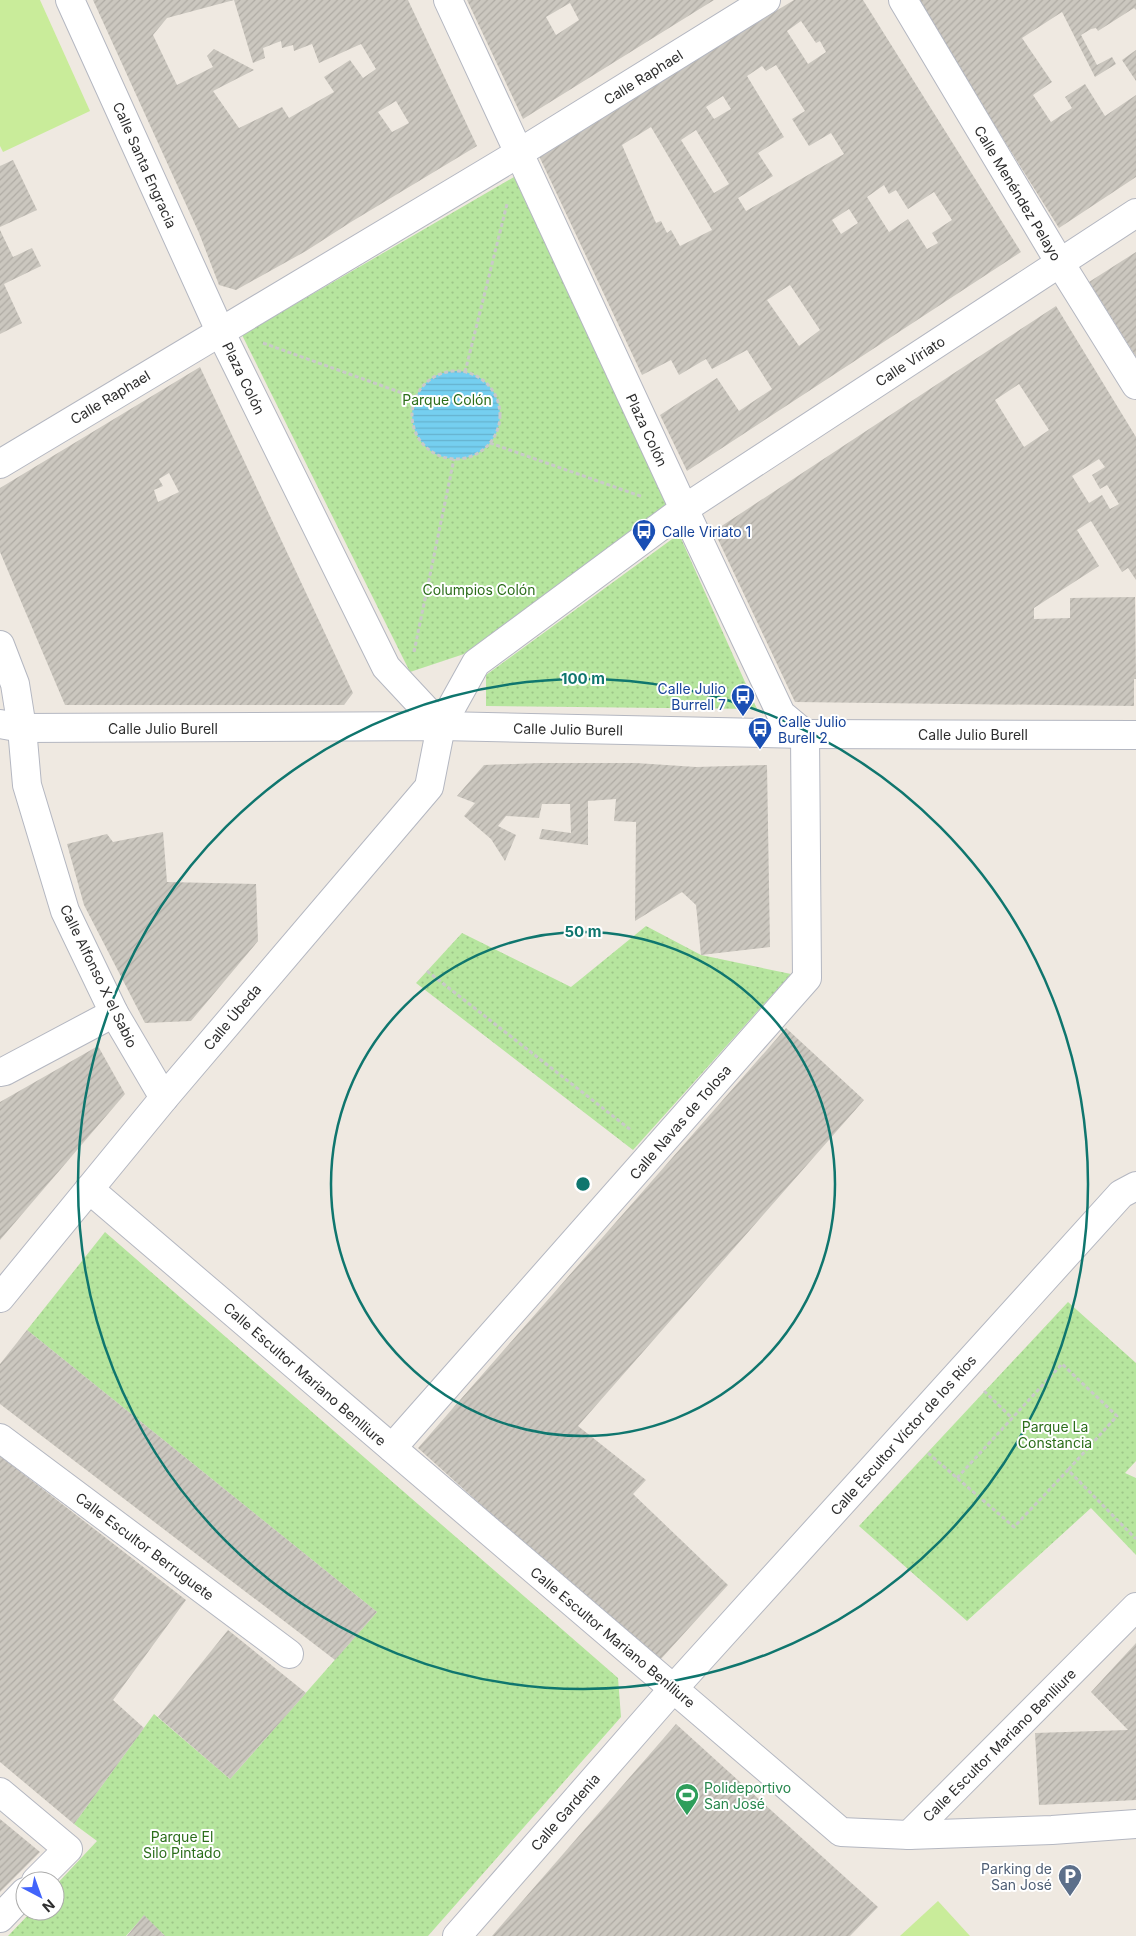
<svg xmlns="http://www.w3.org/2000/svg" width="1136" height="1936" font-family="Inter,sans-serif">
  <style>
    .green { fill: url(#green-dots) }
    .pitch { fill: #c9ec9a }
    .water { fill: url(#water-rules) }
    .building { fill: url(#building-hatch); fill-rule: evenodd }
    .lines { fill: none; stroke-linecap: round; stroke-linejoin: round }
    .street-casing { stroke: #b4b7c1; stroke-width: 30 }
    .secondary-casing { stroke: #b4b7c1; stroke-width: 30 }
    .path { stroke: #c9c9c9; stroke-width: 3; stroke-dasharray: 4 2.5; stroke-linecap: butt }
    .street { stroke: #fff; stroke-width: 28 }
    .secondary { stroke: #fff; stroke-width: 28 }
    .ring { fill: none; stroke: #0f766e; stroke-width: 2.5 }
    .labels { text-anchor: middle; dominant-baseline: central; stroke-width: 4; stroke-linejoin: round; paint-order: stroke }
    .street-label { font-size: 14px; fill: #2e2e2e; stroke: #fff }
    .park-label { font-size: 14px; fill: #2c6e1b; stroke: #fff }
    .transit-label { font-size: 14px; fill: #164399; stroke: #fff; text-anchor: start }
    .leisure-label { font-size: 14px; fill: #27864d; stroke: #fff; text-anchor: start }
    .service-label { font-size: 14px; fill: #4e5e75; stroke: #fff; text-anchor: end }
    .centre { fill: #0f766e; stroke: #fff; stroke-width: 2.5 }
    .ring-label { font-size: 15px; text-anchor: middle; font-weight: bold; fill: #0f766e; stroke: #fff; stroke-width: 4; stroke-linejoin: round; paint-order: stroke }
  </style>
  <defs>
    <pattern id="green-dots" width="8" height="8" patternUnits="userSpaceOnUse" patternTransform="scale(1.25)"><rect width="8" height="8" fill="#b6e59e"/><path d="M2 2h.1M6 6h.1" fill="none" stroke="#9dc588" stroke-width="1.8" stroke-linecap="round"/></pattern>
    <pattern id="water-rules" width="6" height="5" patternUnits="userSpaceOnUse" patternTransform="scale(1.25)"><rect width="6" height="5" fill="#75cff0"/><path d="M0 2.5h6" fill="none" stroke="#66b2ce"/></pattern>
    <pattern id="building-hatch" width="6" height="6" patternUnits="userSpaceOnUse" patternTransform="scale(1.25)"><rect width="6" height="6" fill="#cbc7bf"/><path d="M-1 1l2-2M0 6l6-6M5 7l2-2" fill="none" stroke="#afaba4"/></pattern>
  </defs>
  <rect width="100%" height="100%" fill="#efe9e1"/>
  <g class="green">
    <polygon points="514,177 668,505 464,654 410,672 242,335"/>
    <polygon points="679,534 757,709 486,706 486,675"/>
    <polygon points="646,926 701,955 791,974 633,1150 416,983 462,933 571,987"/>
    <polygon points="105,1232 618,1678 621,1717 428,1936 165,1936 144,1916 126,1936 8,1936 32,1911 55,1911 55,1886 97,1841 74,1824 154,1714 230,1779 377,1612 27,1330"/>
    <polygon points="1068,1302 1136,1363 1136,1461 1125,1473 1136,1478 1136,1555 1091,1508 967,1621 859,1526"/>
  </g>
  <g class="pitch">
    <polygon points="0,0 40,0 90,111 3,152 0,146"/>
    <polygon points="938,1901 970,1936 900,1936"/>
  </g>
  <circle class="water" cx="456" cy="415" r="44"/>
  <g class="building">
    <path d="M93,0h315l69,146 -126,76 -45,29 -70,39 -17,-5 -20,-52zM234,0l19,63 12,-5 -2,-10 18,-7 1,7 11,-3 1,6 18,-7 7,19 42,-19 15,25 -13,9 -13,-18 -26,17 10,15 -45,26 -7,-11 -43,21 -26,-37 41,-21 -40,-21 -7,7 6,11 -36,18 -24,-50 14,-17zM396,101l13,22 -17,9 -14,-20z"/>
    <path d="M467,0h247l-191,119zM570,3l9,17 -23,15 -10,-18z"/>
    <path d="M794,0h69l158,252 -334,219 -27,-56 57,-37 22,33 33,-22 -25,-39 -35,19 -6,-10 -27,16 -8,-15 -29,15 -103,-219zM801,21l15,22 4,-2 6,11 -18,12 -21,-33zM776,65l29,46 -13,8 17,27 22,-13 13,21 -98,57 -8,-13 35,-22 -15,-23 26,-16 -37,-61 15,-10 4,5zM723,96l8,13 -17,10 -8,-12zM651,127l61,103 -32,16 -9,-16 -4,3 -6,-12 -5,2 -34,-78zM696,130l33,54 -15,9 -33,-53zM884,185l5,9 7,-4 12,19 26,-17 18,28 -20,13 6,10 -11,6 -19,-30 -19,13 -22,-35zM849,209l9,14 -17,11 -9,-14zM790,285l30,45 -21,16 -32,-46z"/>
    <polygon points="916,0 1136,0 1136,10 1134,8 1098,31 1096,28 1091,29 1081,35 1097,65 1112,57 1116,64 1095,77 1062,12 1022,38 1052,82 1033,95 1051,122 1072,108 1065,97 1085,84 1105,116 1136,95 1136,177 1059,228"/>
    <polygon points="1136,50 1136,81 1122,60"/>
    <polygon points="13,160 37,210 0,227 0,166"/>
    <polygon points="0,230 13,257 32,248 41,266 4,284 22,323 0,334"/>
    <polygon points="1136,252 1136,357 1089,282"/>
    <path d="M1056,306l80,131v143l-8,-12 -6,4 -31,-51 -14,9 22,36 -65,42v11l36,-1v-20l65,-1 1,82h-2v27l-339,-4 -81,-171zM1019,384l30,46 -25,17 -29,-47zM1099,459l6,8 -13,8 8,14 7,-4 12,19 -9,5 -8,-14 -13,8 -17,-27z"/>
    <path d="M200,367l153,326 -9,12h-279l-65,-153v-64zM169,473l10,19 -21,10 -4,-12 9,-4 -4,-7z"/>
    <polygon points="539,763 636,763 696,767 767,765 770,947 701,955 696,905 682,892 635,921 636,822 614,821 616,799 588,801 588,845 539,839 542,829 571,833 570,804 542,804 539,818 506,816 498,826 516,835 505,861 491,839 464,816 475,803 457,796 484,765"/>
    <polygon points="163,832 167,882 256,884 258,941 191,1021 145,1023 84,905 67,844 107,834 113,842"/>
    <polygon points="786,1028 864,1100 578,1426 646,1480 633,1494 728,1585 660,1660 559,1575 418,1448"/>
    <polygon points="98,1046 125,1094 0,1240 0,1102"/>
    <polygon points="27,1330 377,1612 335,1660 0,1404 0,1364"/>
    <polygon points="0,1456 186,1600 113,1700 144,1728 74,1824 0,1762"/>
    <polygon points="228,1630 306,1693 230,1779 158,1717"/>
    <polygon points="1136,1643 1136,1800 1039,1805 1035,1733 1128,1730 1091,1692"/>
    <polygon points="676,1724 878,1907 850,1936 492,1936"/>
    <polygon points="0,1819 40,1852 0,1892"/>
    <polygon points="144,1915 165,1936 127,1936"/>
  </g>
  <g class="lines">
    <g class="street-casing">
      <g id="street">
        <polyline points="70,0 220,331 386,667 441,726 476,663 684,509 1136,213"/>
        <polyline points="903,0 1060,263 1136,385"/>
        <polyline points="0,464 519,153 766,0"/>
        <polyline points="0,645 15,684 22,728 27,785 65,911 114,1013 164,1098"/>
        <polyline points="0,1072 5,1071 114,1013"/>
        <polyline points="89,1189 841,1832 909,1835 1052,1830 1136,1824"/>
        <polyline points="0,1438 289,1654"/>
        <polyline points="392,1448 807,978 805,734 781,714 684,509 448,0"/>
        <polyline points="0,1792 68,1849 36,1881"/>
        <polyline points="909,1835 1136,1607"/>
        <polyline points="0,1918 25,1892"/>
        <polyline points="457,1936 673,1689 1121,1194 1136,1186"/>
      </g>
    </g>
    <g class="secondary-casing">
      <g id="secondary">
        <polyline points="0,724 22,728 441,726 805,734 1136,735"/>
        <polyline points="0,1298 164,1098 429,787 441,726"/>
      </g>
    </g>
    <g class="path">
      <polyline points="263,343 416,398"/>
      <circle cx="456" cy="415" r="44"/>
      <polyline points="465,372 507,204"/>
      <polyline points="490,443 643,497"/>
      <polyline points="414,652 454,459"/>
      <polyline points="427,971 632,1131"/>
      <polyline points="984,1391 1012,1418"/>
      <polyline points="928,1453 1014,1527 1068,1470 1136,1539"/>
      <polyline points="957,1478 1062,1364 1117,1416 1068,1470"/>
    </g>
    <use href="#street" class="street"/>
    <use href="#secondary" class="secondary"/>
  </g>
  <g class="ring">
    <circle cx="583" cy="1184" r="252"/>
    <circle cx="583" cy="1184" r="505"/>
  </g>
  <defs>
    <g id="bus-pin" transform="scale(1.25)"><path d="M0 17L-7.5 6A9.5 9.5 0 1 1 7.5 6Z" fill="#1a4fb4" stroke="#fff"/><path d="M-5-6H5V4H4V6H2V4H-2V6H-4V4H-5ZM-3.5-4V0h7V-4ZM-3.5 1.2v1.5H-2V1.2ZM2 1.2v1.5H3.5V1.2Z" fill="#fff"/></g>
    <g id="stadium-pin" transform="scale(1.25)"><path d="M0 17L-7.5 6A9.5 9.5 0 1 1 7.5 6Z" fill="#2e9e5b" stroke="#fff"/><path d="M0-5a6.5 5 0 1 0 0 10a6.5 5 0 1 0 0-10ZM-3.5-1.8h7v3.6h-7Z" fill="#fff"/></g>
    <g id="parking-pin" transform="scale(1.25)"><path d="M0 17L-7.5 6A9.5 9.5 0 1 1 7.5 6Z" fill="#5c6f8a" stroke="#fff"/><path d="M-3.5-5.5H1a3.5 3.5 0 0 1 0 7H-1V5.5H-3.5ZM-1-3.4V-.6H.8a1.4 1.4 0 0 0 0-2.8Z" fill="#fff"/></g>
  </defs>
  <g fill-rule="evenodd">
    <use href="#bus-pin" x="644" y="531"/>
    <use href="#bus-pin" x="743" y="696"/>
    <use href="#bus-pin" x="760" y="729"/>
    <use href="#stadium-pin" x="687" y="1795"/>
    <use href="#parking-pin" x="1070" y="1876"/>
  </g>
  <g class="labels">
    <g class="street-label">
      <text transform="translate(643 77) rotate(-32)">Calle Raphael</text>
      <text transform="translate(145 165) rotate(66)">Calle Santa Engracia</text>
      <text transform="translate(1018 193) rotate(59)">Calle Menéndez Pelayo</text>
      <text transform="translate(910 361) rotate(-33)">Calle Viriato</text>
      <text transform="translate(244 378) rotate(64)">Plaza Colón</text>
      <text transform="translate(110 397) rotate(-31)">Calle Raphael</text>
      <text transform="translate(647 430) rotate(65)">Plaza Colón</text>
      <text x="163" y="728">Calle Julio Burell</text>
      <text transform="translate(568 729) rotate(1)">Calle Julio Burell</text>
      <text x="973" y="734">Calle Julio Burell</text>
      <text transform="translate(99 976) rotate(64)">Calle Alfonso X el Sabio</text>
      <text transform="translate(232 1017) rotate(-50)">Calle Úbeda</text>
      <text transform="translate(680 1122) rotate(-49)">Calle Navas de Tolosa</text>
      <text transform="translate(305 1374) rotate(41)">Calle Escultor Mariano Benlliure</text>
      <text transform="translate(903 1435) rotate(-48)">Calle Escultor Víctor de los Ríos</text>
      <text transform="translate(145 1546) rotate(37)">Calle Escultor Berruguete</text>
      <text transform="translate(613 1637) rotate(40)">Calle Escultor Mariano Benlliure</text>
      <text transform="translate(999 1745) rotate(-45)">Calle Escultor Mariano Benlliure</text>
      <text transform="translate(565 1812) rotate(-49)">Calle Gardenia</text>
    </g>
    <g class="park-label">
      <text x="447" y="399">Parque Colón</text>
      <text x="479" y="589">Columpios Colón</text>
      <text x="1055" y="1426">Parque La<tspan x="1055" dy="16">Constancia</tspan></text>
      <text x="182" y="1836">Parque El<tspan x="182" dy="16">Silo Pintado</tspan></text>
    </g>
    <g class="transit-label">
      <text x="662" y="531">Calle Viriato 1</text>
      <text x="726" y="688" text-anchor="end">Calle Julio<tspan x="726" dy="16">Burrell 7</tspan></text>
      <text x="778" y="721">Calle Julio<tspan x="778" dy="16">Burell 2</tspan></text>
    </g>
    <g class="leisure-label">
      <text x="704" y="1787">Polideportivo<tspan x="704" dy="16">San José</tspan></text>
    </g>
    <g class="service-label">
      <text x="1052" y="1868">Parking de<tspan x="1052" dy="16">San José</tspan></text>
    </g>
  </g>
  <circle cx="583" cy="1184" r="8" class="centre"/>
  <g class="ring-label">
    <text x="583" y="684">100 m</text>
    <text x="583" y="937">50 m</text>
  </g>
  <g transform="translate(40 1896) rotate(139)"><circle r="24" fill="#ffffff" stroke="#ababab"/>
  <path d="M0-4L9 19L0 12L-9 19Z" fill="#4264fb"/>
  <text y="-8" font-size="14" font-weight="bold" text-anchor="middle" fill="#2e2e2e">N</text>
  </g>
</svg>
